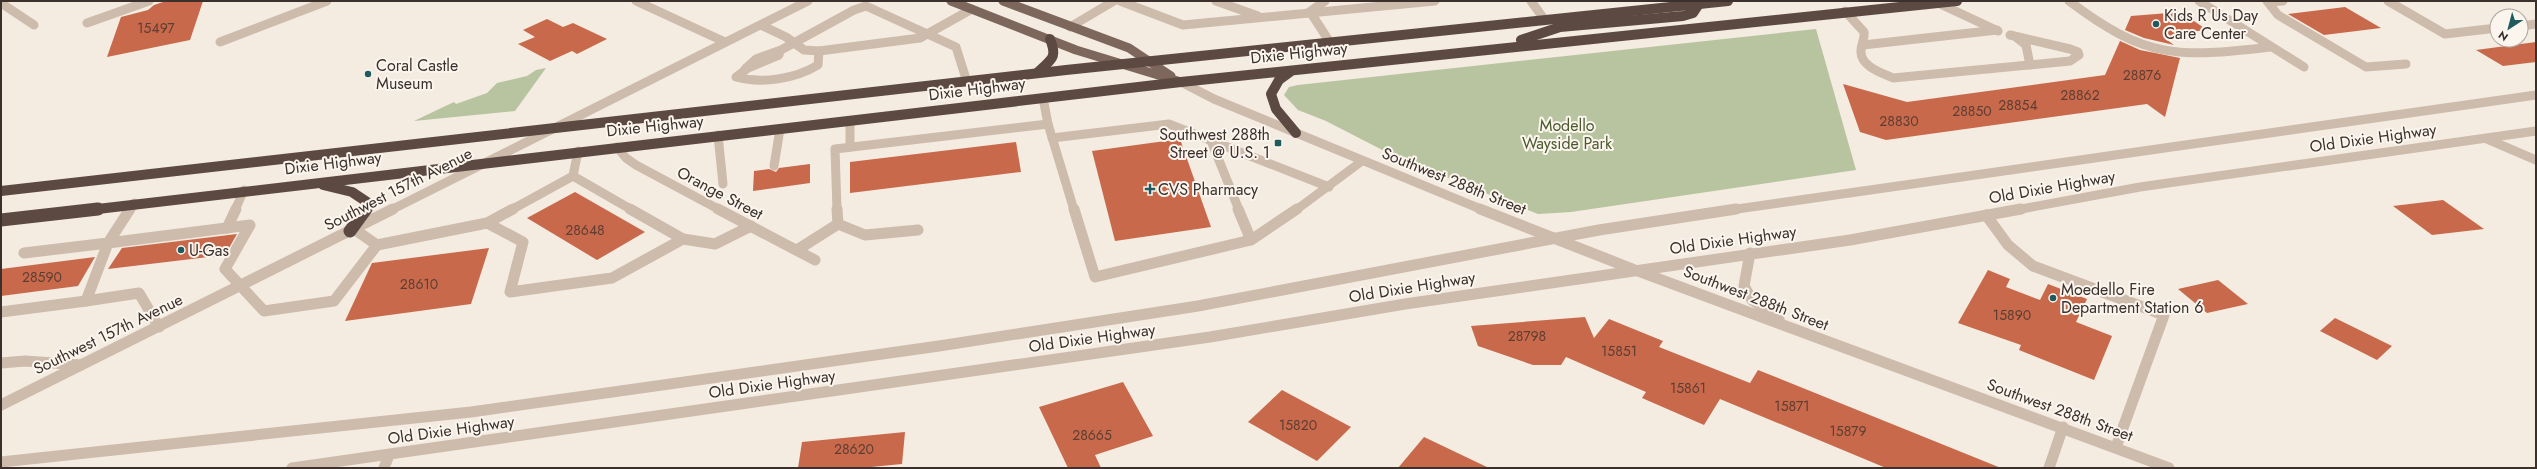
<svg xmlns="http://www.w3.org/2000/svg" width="2537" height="469" font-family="Jost,sans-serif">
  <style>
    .green { fill: #b8c4a0 }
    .building { fill: #c8694b }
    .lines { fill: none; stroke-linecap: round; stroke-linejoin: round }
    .minor-far1 { stroke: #cdbbac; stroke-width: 9 }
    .minor { stroke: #cdbbac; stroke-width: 11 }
    .major { stroke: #7d675c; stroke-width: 9 }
    .highway-far1 { stroke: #5c4a42; stroke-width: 10 }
    .highway { stroke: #5c4a42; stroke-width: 13 }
    .poi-dot { fill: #1f5a5e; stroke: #fbf5ee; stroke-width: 1.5 }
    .labels { text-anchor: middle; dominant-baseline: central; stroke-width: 4; stroke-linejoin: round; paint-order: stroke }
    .number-label { font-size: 14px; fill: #5e3e33 }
    .poi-label { font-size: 16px; fill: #3b302b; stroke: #fbf5ee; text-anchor: start }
    .street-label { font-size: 16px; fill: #3b302b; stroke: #fbf5ee }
    .park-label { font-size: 16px; fill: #4a5a2e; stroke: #fbf5ee }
  </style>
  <rect width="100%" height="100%" fill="#f4ebe1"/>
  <g class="green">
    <polygon points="1816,29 1856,170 1571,212 1538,214 1505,201 1396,157 1326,121 1298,110 1284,95 1289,87 1298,85"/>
    <polygon points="546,68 515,111 414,121 454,102 456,104 487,93 497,83 527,76 536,70"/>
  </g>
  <g class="building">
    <polygon points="177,1 203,1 190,40 107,57 121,17 148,10 154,5 163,2"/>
    <polygon points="2345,7 2381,28 2324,35 2288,14"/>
    <polygon points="2181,12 2207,30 2188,32 2196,38 2167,40 2174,45 2144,38 2125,30 2131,16"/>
    <polygon points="547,19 563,27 573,23 607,39 577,54 572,51 550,61 518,44 535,37 523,30"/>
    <polygon points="2120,41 2140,50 2180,58 2165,117 2147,104 1886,140 1860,132 1843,84 1907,102 2105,75"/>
    <polygon points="2536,42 2536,62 2503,66 2476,50"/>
    <polygon points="1180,139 1211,227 1115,241 1092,151"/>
    <polygon points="1016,142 1021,172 850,193 850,162"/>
    <polygon points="810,164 810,183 753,191 754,171 769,169 776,172 779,168"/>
    <polygon points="575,192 645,232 597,260 527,218"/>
    <polygon points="2443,200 2484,229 2432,235 2393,206"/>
    <polygon points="237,234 225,255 108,269 122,248"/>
    <polygon points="489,248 471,304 345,321 372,263"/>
    <polygon points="95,257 78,286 1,296 1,269"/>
    <polygon points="1988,270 2010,279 2006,287 2040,300 2048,284 2087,299 2076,322 2112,336 2094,380 2019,350 2021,345 1958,323"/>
    <polygon points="2218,280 2248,304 2207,313 2178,289"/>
    <polygon points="1585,317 1594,338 1609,319 1663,341 1659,347 1750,383 1758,370 2001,468 1886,468 1720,399 1704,425 1642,398 1646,392 1566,357 1561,365 1533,365 1478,346 1471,326"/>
    <polygon points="2335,318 2392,346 2377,360 2320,331"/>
    <polygon points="1123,382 1153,436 1095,455 1101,468 1068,468 1039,407"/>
    <polygon points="1282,390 1351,427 1317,461 1248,422"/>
    <polygon points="905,432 902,464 861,468 798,468 802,442"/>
    <polygon points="1424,437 1489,468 1398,468"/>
  </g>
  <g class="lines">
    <g class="minor-far1">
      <polyline points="636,1 725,42"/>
      <polyline points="1120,1 1183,25 1435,1"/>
      <polyline points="1216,1 1258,16"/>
      <polyline points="1531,1 1544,19"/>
      <path d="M2069,1c77,58 108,57 201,46"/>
      <polyline points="2199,1 2304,67"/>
      <polyline points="2267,1 2278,15 2366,67 2406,64"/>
      <polyline points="2388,1 2445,34 2497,28"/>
      <polyline points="2269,2 2283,1"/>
      <polyline points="1,3 34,25"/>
      <polyline points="1938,3 1998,31"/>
      <path d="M1845,11l19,21c1,7 -3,12 -3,19 -1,15 21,22 32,27l177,-17 9,-6 -1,-3 -8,-3 -60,-14"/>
      <polyline points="1308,13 1325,1"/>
      <polyline points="1311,13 1329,41"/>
      <polyline points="87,23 149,1"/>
      <polyline points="761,25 786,37 804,50 819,51 920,38 972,9"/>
      <polyline points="2521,26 2536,24"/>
      <polyline points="1070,27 1114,1"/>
      <polyline points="2017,38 2026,45 2030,65"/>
      <polyline points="220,42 327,1"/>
      <polyline points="1863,45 1997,30"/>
      <path d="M780,51l-1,4 -31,13 -12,9c26,7 59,2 82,-12l1,-14"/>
      <polyline points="745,69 756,59 781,50 854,10 866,6 956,47 967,82"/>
      <polyline points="1181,82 1214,99 1483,210"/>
      <polyline points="1043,98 1048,124 1074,210"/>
      <polyline points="850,121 850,147"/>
      <polyline points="718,135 723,184"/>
      <polyline points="1052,138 1169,124 1329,187"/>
      <polyline points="1210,138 1239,210"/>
      <polyline points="2487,139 2536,160"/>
      <polyline points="617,147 626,158 636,165 720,210"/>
      <polyline points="578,151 573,176 632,210"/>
      <polyline points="774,166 780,129"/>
      <polyline points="130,210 134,203"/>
      <polyline points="235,210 244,190"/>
      <polyline points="391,210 808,1"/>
      <polyline points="511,210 573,176"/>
      <polyline points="837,210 835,149 1048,124"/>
      <polyline points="1296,210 1362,161"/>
      <polyline points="1730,210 2536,95"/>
      <polyline points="2016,210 2140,187 2536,131"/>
    </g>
    <g class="minor">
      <polyline points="630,209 683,239 715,244 751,226"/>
      <polyline points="718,209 815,260"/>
      <polyline points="837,209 838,224 865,235 918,230"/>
      <polyline points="1074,209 1095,277 1251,240 1297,209"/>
      <polyline points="1238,209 1251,240"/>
      <polyline points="1480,209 1635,270 2169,468"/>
      <polyline points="1986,215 2008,245 2033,266 2164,315 2116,447"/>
      <polyline points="487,223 523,242 510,292 612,278 683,239"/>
      <polyline points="227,228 236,209"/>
      <polyline points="354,229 377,245 487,223 513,209"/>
      <polyline points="797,250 838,224"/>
      <polyline points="24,253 108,243 130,209"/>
      <polyline points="1750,253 1744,286 1752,300 1779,319"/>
      <polyline points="1,312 86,301"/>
      <polyline points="159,327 139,293 86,301 108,243 250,225 225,269 264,311 334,301 377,245"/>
      <polyline points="1,363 25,361 81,365"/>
      <polyline points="1,405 393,209"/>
      <polyline points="1,462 471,412 939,346 1198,306 1599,230 1736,209"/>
      <polyline points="292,468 1210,337 1405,304 1850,240 2021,209"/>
      <polyline points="384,468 389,455"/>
      <polyline points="2049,468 2063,427"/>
    </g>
    <g class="major">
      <polyline points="951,1 1076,50 1181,82"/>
      <polyline points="1003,1 1129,48 1171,76"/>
    </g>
    <g class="highway-far1">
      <polyline points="1521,40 1560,27 1683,16 1693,13 1699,4"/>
      <polyline points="1290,72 1279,80 1271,94 1276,109 1296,133"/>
      <path d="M1037,73c14,-14 21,-14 13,-34"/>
      <polyline points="323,185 352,192 367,202 365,210"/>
      <polyline points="1,191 1066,70 1728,1"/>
      <polyline points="89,210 1181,82 1957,1"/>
    </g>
    <g class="highway">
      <polyline points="1,220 98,209"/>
      <polyline points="350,231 366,209"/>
    </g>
  </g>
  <g class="poi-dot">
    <circle cx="2156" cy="24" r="4"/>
    <circle cx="368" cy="74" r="4"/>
    <rect x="1274" y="139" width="8" height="8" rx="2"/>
    <path d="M1148 183h4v4h4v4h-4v4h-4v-4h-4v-4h4z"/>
    <circle cx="181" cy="250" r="4"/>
    <circle cx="2053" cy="298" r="4"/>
  </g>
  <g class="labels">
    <g class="number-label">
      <text x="156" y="28">15497</text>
      <text x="2142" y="75">28876</text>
      <text x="2080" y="95">28862</text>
      <text x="2018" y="105">28854</text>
      <text x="1972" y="111">28850</text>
      <text x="1899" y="121">28830</text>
      <text x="585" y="230">28648</text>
      <text x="42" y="277">28590</text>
      <text x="419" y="284">28610</text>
      <text x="2012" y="315">15890</text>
      <text x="1527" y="336">28798</text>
      <text x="1619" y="351">15851</text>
      <text x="1688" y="388">15861</text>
      <text x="1792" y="406">15871</text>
      <text x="1298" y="425">15820</text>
      <text x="1848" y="431">15879</text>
      <text x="1092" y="435">28665</text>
      <text x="854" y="449">28620</text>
    </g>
    <g class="poi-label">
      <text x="2164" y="15">Kids R Us Day<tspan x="2164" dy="18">Care Center</tspan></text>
      <text x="376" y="65">Coral Castle<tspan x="376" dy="18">Museum</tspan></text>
      <text x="1270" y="134" text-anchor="end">Southwest 288th<tspan x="1270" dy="18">Street @ U.S. 1</tspan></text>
      <text x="1158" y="189">CVS Pharmacy</text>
      <text x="189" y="250">U-Gas</text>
      <text x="2061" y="289">Moedello Fire<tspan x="2061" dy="18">Department Station 6</tspan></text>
    </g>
    <g class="street-label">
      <text transform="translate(1299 53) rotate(-6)">Dixie Highway</text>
      <text transform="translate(977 89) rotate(-7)">Dixie Highway</text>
      <text transform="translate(655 126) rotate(-6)">Dixie Highway</text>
      <text transform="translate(2373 138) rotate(-8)">Old Dixie Highway</text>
      <text transform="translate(333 163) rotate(-7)">Dixie Highway</text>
      <text transform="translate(1454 181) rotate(22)">Southwest 288th Street</text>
      <text transform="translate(2052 187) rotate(-10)">Old Dixie Highway</text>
      <text transform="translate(398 189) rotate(-27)">Southwest 157th Avenue</text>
      <text transform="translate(720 193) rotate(28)">Orange Street</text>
      <text transform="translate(1733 240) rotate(-8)">Old Dixie Highway</text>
      <text transform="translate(1412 287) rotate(-9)">Old Dixie Highway</text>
      <text transform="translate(1756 298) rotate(21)">Southwest 288th Street</text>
      <text transform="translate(108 334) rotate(-26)">Southwest 157th Avenue</text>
      <text transform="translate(1092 338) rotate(-8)">Old Dixie Highway</text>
      <text transform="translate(772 384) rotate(-8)">Old Dixie Highway</text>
      <text transform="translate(2060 410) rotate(20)">Southwest 288th Street</text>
      <text transform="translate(451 430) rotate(-8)">Old Dixie Highway</text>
    </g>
    <g class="park-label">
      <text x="1567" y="125">Modello<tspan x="1567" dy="18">Wayside Park</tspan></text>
    </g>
  </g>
  <rect width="2537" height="469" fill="none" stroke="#3b302b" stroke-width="4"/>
  <g transform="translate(2509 28) rotate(216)"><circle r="19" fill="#fbf5ee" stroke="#aea6a0"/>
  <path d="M0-3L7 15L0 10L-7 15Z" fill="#1f5a5e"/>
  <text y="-6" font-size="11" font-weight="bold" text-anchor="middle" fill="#3b302b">N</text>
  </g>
</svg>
